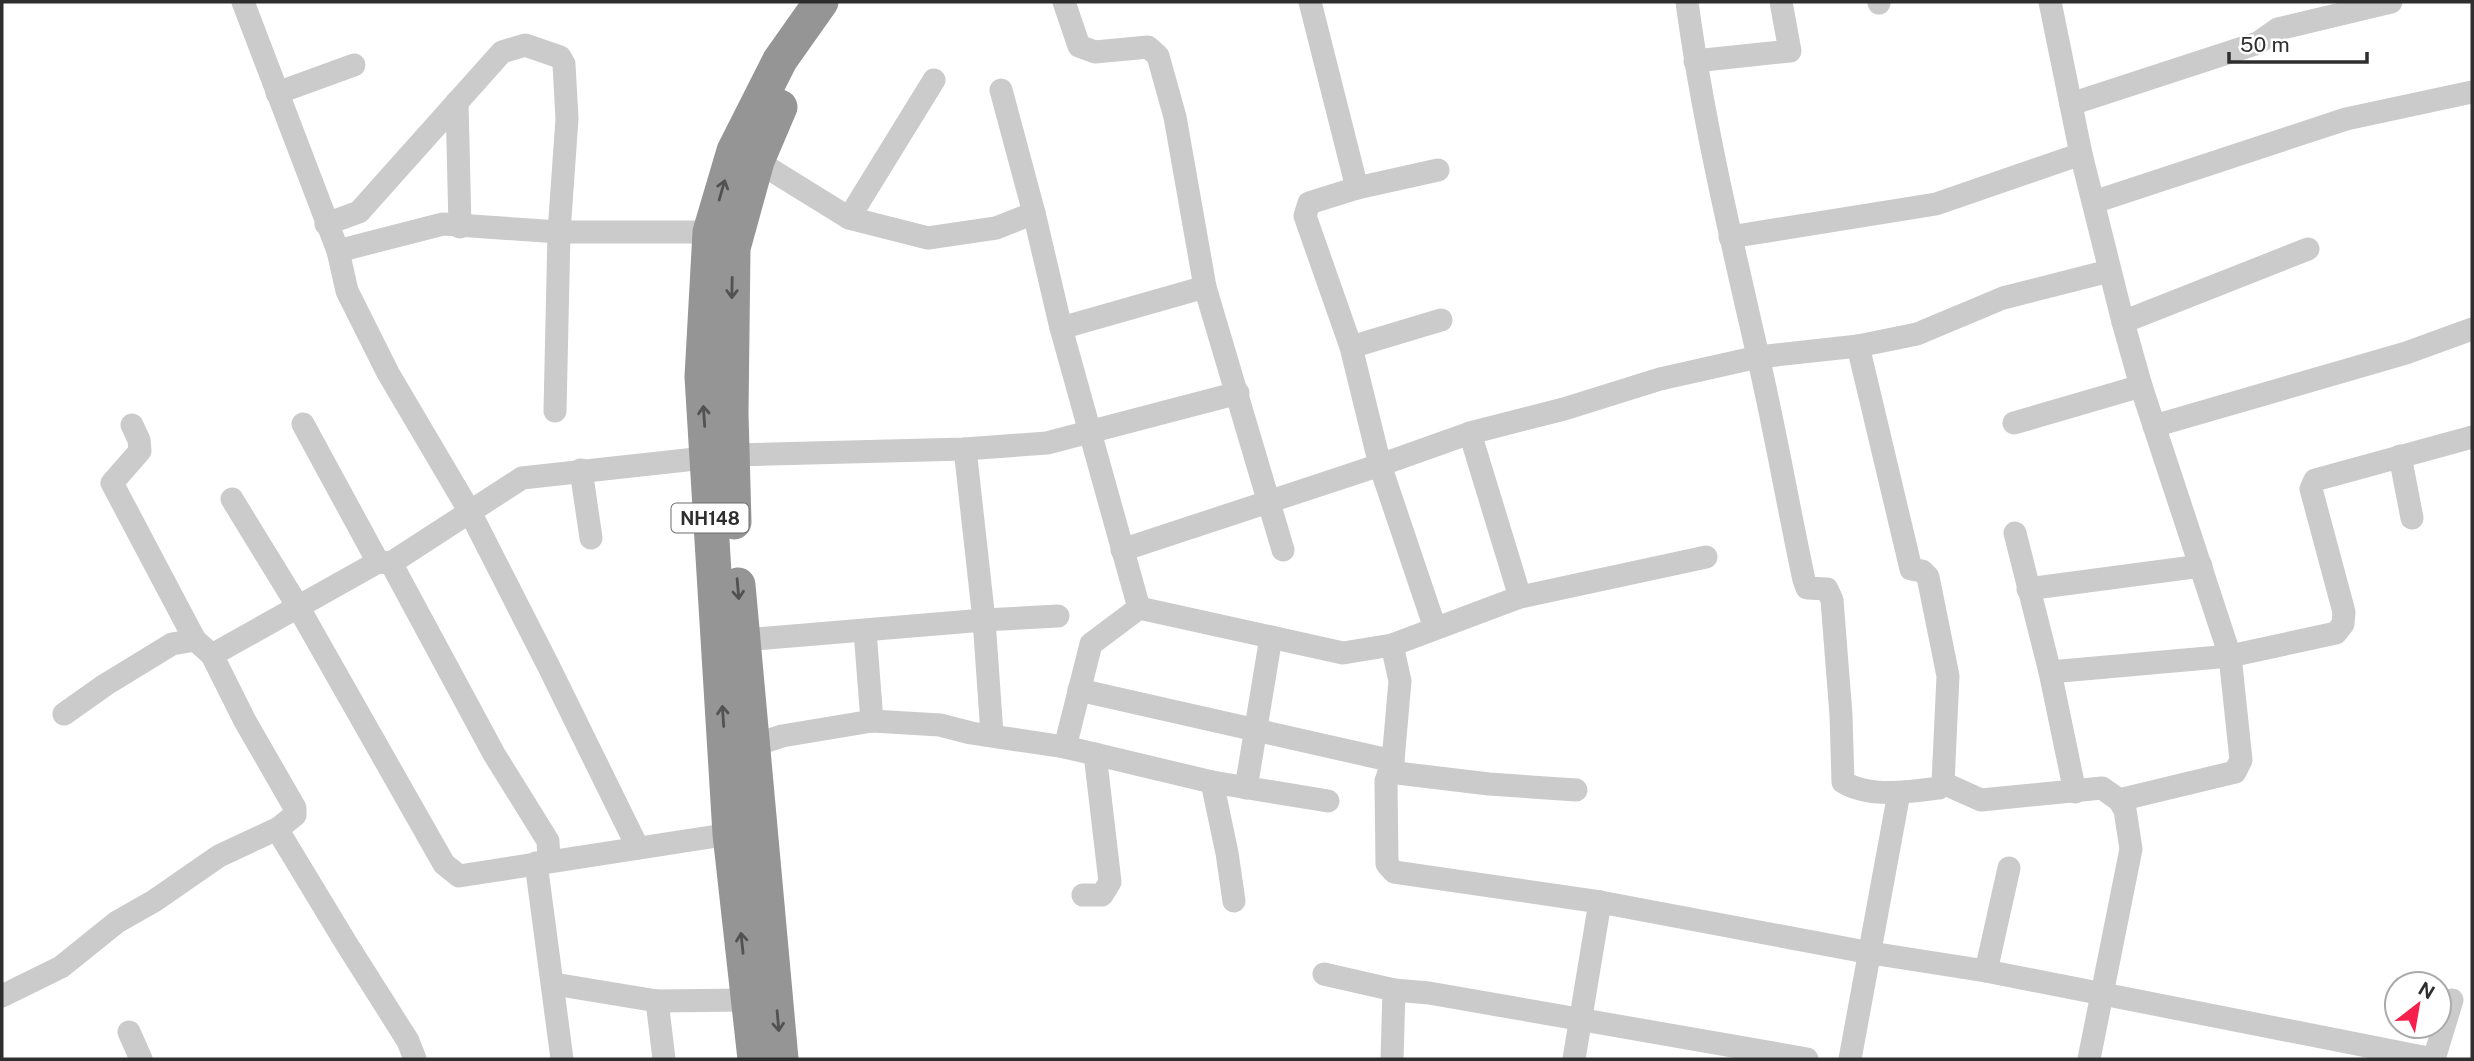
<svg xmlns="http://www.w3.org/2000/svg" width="2474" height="1061" font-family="'Public Sans',sans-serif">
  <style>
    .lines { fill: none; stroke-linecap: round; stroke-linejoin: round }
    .minor { stroke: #cbcbcb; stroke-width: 23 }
    .highway { stroke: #959595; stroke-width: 35 }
    .oneway { stroke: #525252 }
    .labels { text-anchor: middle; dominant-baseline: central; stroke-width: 7; stroke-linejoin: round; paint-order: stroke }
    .shield { fill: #fff; stroke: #6d6d6d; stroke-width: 2 }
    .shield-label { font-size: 18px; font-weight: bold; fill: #2e2e2e }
  </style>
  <rect width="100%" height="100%" fill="#fff"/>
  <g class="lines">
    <g class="minor">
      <polyline points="243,2 338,251 347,291 388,373 470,512 549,667 638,848"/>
      <polyline points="1064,2 1079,46 1095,52 1148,47 1158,56 1175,117 1205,287 1283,550"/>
      <polyline points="1310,2 1357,188 1309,203 1305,216 1351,347 1380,465 1435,628"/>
      <path d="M1687,2c16,119 44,236 71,354 17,74 30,149 46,224l3,8 20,1 5,11 9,115 2,67c26,16 67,10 96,6l4,-5 5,-107 -20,-99 -6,-6 -11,-2 -53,-223"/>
      <polyline points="1879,2 1879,3"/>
      <polyline points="2050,2 2081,154 2123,322 2141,386 2230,656 2241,760 2235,772 2119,800"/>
      <polyline points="1695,61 1790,51 1781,2"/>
      <polyline points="1001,90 1034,213 1061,328 1139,608 1091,644 1065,747"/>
      <polyline points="277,93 354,65"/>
      <polyline points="457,102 460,227"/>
      <polyline points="2071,104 2258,43 2278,29 2391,2"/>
      <polyline points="757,161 849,218 928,238 996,228 1034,213"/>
      <polyline points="1357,188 1438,170"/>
      <polyline points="2094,202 2346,119 2472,92"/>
      <polyline points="849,218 934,80"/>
      <polyline points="326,224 359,212 502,52 525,45 560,57 564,64 567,119 559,232 555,411"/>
      <polyline points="1730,237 1936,204 2081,154"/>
      <polyline points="338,251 443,224 559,232 710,232"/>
      <polyline points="2123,322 2308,249"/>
      <polyline points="1061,328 1205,287"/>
      <polyline points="1351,347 1441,320"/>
      <polyline points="2014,423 2141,386"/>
      <polyline points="303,424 378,562"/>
      <polyline points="132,425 139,440 140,451 112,483 195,640 212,655 378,562 391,563 522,478 732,455 965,449 1047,443 1238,393"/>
      <polyline points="2154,426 2406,353 2472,329"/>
      <polyline points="1470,433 1520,597"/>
      <polyline points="965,449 984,620 992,734"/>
      <polyline points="2400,456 2412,518"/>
      <polyline points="581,470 591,538"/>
      <polyline points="232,499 297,605 444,864 459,876 730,834"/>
      <polyline points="2015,533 2050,672 2075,792"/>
      <polyline points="1122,550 1380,465 1470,433 1564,409 1660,379 1758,357 1858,346 1917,334 2003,298 2109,271"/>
      <polyline points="391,563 494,754 548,841 549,861"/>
      <polyline points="2028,589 2201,566"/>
      <polyline points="1139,608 1343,653 1392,645 1520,597 1706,557"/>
      <polyline points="865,631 872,721"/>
      <polyline points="743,640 984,620 1058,616"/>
      <polyline points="1392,645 1400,681 1393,761 1386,781 1387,864 1394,872 1600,902 1574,1059"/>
      <polyline points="212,655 245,721 295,808 295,815 279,828 280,834 346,943 408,1041 415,1059"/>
      <polyline points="2050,672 2230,656 2336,633 2343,624 2344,612 2311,489 2315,480 2472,437"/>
      <polyline points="1079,690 1393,761"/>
      <polyline points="64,714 105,685 172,644 195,640"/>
      <polyline points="752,746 782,736 872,721 940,725 971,733 1065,747 1212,782 1328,801"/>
      <polyline points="1389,772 1489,784 1576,790"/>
      <polyline points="1212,782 1227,853 1234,901"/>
      <polyline points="1943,783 1981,800 2102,788 2119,800 2125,810 2131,849 2089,1059"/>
      <polyline points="1246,788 1271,637"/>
      <polyline points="536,863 562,1059"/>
      <polyline points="1083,895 1102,895 1110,882 1095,754"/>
      <polyline points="1600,902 1871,953 1986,971 2433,1059"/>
      <polyline points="1986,971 2009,868"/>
      <polyline points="1324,974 1394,990 1392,1059"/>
      <polyline points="554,984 657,1001 748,1000"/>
      <polyline points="1394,990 1429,993 1807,1059"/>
      <polyline points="2,996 61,967 117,922 154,901 219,856 279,828"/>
      <polyline points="657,1001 664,1059"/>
      <polyline points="129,1032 141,1059"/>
      <polyline points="1850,1059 1899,793"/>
      <polyline points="2434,1059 2452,1000"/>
    </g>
    <g class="highway">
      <polyline points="734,522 731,414 733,248 757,161 780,107"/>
      <polyline points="738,585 781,1059"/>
      <polyline points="755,1059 730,834 702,377 710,232 734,151 780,60 821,2"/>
    </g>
  </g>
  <defs><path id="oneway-shaft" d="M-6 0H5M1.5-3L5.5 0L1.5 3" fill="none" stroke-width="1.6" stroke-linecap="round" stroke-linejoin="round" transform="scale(1.75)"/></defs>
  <g class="oneway">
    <use href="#oneway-shaft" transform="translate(722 190) rotate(-74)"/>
    <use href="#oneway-shaft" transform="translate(732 288) rotate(91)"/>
    <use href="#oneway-shaft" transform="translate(704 416) rotate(-94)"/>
    <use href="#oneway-shaft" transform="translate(738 589) rotate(85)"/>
    <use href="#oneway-shaft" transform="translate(723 716) rotate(-94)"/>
    <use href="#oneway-shaft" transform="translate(742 943) rotate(-96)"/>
    <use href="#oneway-shaft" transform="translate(778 1021) rotate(85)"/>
  </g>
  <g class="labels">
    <rect class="shield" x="671.5" y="503.5" width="77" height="29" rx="5"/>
    <g class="shield-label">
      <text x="710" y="518">NH148</text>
    </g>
  </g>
  <rect width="2474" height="1061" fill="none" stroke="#2e2e2e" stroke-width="7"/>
  <g transform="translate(2418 1005) rotate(31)"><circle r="33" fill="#ffffff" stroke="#ababab" stroke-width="2"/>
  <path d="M0-5L12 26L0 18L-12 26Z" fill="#f71f4c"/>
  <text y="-10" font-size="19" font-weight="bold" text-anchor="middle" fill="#2e2e2e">N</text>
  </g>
  <path d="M2229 52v10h138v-10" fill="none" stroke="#2e2e2e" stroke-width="3.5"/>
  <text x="2240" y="52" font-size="21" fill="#2e2e2e" stroke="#ffffff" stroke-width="5" paint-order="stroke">50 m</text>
</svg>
